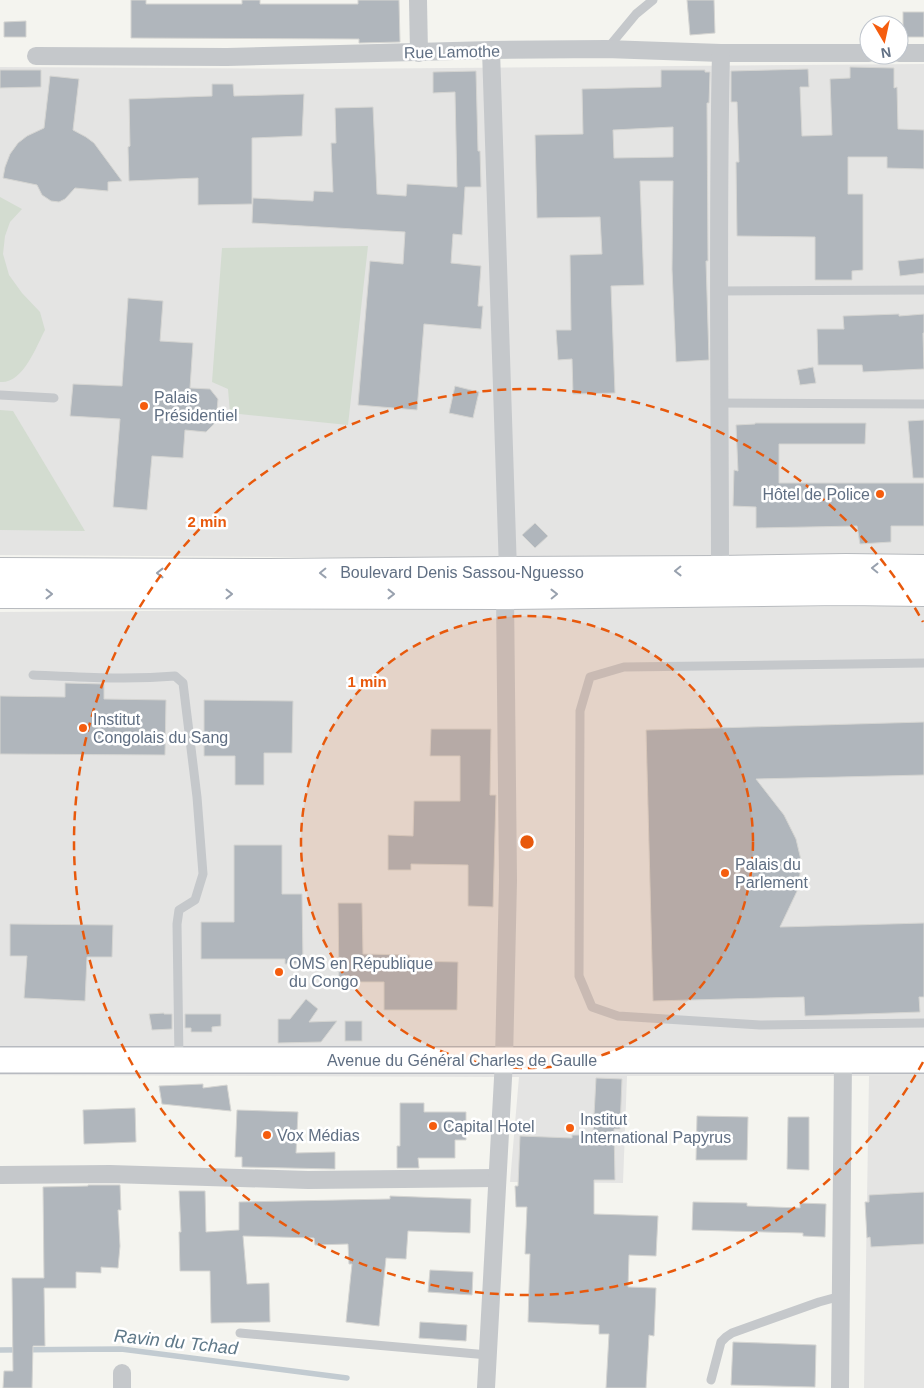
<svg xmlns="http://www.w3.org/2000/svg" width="924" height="1388" font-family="Arial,sans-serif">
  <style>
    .built { fill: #e4e4e3 }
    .green { fill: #d3dcd0 }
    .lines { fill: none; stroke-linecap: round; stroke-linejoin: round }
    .stream { stroke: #c2cbd1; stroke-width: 5.5 }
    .building { fill: #b0b6bc; stroke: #d5d5d2; fill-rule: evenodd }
    .secondary-casing { stroke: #b7bac0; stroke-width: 28 }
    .primary-casing { stroke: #b7babe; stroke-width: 30 }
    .lane { stroke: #c5c8cb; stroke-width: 9 }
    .street { stroke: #c5c8cb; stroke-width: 18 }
    .secondary { stroke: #fff; stroke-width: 25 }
    .primary { stroke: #fff; stroke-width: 28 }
    .oneway { stroke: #98a1ae }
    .ring { fill: none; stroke: #e8590c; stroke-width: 2.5; stroke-dasharray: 9 6 }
    .poi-dot { fill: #f55d0e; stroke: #fff; stroke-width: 2 }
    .labels { text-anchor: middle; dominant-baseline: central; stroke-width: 5; stroke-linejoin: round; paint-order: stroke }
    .street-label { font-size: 16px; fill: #606f83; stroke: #fff }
    .poi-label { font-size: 16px; fill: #606f83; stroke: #fff; text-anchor: start }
    .water-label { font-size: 18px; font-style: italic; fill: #5f7989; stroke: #fff }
    .centre { fill: #e8590c; stroke: #fff; stroke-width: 2.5 }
    .ring-label { font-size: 15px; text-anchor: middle; font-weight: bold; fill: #e8590c; stroke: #fff; stroke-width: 5; stroke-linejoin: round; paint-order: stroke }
  </style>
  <rect width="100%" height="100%" fill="#f4f4ef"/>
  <g class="built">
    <polygon points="924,64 924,561 0,555 0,67 326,69"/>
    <polygon points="924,606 924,1388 864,1388 869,1076 627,1076 623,1183 510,1182 519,1077 0,1075 0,612"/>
  </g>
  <g class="green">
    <path d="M0,197l22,12 -12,13 -5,14 -2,18 6,21 13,18 18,19 5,18c-9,17 -22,54 -45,52z"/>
    <polygon points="368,246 348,425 230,413 228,389 212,382 222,248"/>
    <polygon points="0,410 13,411 85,531 0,530"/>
  </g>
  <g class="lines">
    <polyline class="stream" points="0,1350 121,1349 347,1378"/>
  </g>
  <g class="building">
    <polygon points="131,0 146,0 146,4 242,4 242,0 260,0 260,4 358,4 358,0 399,0 400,42 359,43 359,39 131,38"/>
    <polygon points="687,0 714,0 715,33 690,35"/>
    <rect x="903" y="12" width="21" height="25"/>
    <polygon points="26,21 26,37 4,37 4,22"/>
    <polygon points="850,67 894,68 894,88 897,87 898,129 924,130 924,169 887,168 887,157 848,157 848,194 863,194 863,270 852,271 852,280 815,280 815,237 737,236 736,162 739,162 737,102 731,102 731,71 808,69 809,87 800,87 802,136 832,135 830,79 850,78"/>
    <polygon points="0,70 41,70 41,87 0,88"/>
    <path d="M661,70h44v2h5l-1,31h-2l1,158h-2l3,99 -33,2 -4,-93 1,-88h-33l4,104 -33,1 4,107 -42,1 -1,-35 -14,1 -2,-30h15l-1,-75 32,-1 -2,-37 -63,1 -2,-83 48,-1 -1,-45 79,-2zM673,127v30l-59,1 -1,-28z"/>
    <polygon points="476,71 478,151 480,151 481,187 465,187 462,235 453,234 451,263 481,266 478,306 483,306 481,329 424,324 417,410 358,405 370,261 403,264 405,232 252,223 253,198 313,201 314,191 333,192 331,143 336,143 335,108 373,107 377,194 406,196 407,184 457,187 455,92 433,93 433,72"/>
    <polygon points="50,76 79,79 73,130 86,137 94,143 122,181 108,182 108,191 75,188 65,199 59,202 51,201 42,195 37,185 3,178 5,167 10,154 18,143 27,136 44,128"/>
    <polygon points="212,84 233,84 234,96 304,94 302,136 252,138 252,204 198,205 198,178 129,181 128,147 130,146 129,99 212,96"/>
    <polygon points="924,258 924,273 900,276 898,261"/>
    <polygon points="128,298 163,301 160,341 193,343 190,388 210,389 218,399 216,422 206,432 185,430 183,458 152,456 147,510 113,507 120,419 70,416 73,384 122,386"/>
    <polygon points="899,314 899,316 924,314 924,333 923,333 924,369 863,372 862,365 818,365 817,329 844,329 843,316"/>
    <polygon points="813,367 816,383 800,385 797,370"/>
    <polygon points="455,386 479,392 473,418 449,413"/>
    <polygon points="924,420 924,478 913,478 908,421"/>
    <polygon points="755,423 866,423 865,444 779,444 779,483 924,483 924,526 891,526 891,542 860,544 857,526 756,528 756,507 733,506 734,470 738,471 736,425 755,424"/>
    <polygon points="535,523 548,536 535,548 522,535"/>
    <polygon points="65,683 104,684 104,699 166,700 165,755 0,754 0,696 65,697"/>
    <polygon points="204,700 293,701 292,753 264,753 264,785 235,785 235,756 204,756"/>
    <polygon points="924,722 924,775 756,779 784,815 796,839 801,860 799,887 780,927 924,923 924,997 919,997 920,1012 805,1016 804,997 653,1001 646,730"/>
    <polygon points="431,729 491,729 490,795 496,795 493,907 468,906 468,865 411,864 411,870 388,870 388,835 413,836 414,801 460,801 460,756 430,756"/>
    <polygon points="234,845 282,845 282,894 302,894 303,963 285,964 285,959 201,959 201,922 234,922"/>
    <polygon points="338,903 362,903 363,954 410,955 409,961 458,962 457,1010 384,1010 384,982 339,982"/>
    <polygon points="10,924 113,925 112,957 87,957 85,1001 24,998 27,956 10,956"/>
    <polygon points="306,999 318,1009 309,1022 337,1021 321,1042 278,1043 278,1019 290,1019"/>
    <polygon points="164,1013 164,1014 172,1014 172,1029 152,1030 149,1014"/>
    <polygon points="185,1014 221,1014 221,1026 212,1027 212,1032 191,1032 191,1028 185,1028"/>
    <rect x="345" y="1021" width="17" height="20"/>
    <polygon points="596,1078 622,1079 620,1129 614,1129 615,1180 594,1180 594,1214 658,1216 656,1256 629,1255 628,1287 656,1288 654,1336 649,1335 646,1388 606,1388 609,1334 599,1334 599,1325 528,1322 530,1254 525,1254 527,1207 516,1207 515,1186 518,1186 520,1136 572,1138 572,1135 593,1135"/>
    <polygon points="203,1084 203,1088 227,1085 231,1111 162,1104 159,1086"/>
    <polygon points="400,1103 424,1103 424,1112 466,1112 466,1140 455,1140 455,1158 418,1158 419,1168 397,1168 397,1146 400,1146"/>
    <polygon points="135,1108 136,1142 84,1144 83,1110"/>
    <polygon points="237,1110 298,1112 296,1153 335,1152 335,1169 242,1167 242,1157 235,1157"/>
    <polygon points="697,1116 748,1117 747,1160 696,1160"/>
    <polygon points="788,1117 809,1117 809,1170 787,1169"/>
    <polygon points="88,1185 120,1185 121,1210 118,1210 120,1246 118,1268 101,1267 101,1273 76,1272 76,1288 44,1288 45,1346 33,1346 32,1388 3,1388 4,1371 13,1371 12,1278 44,1278 43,1187 88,1186"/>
    <polygon points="179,1191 205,1191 206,1232 239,1230 239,1202 390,1199 390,1196 471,1199 470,1233 408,1231 406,1259 386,1258 379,1326 346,1322 352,1264 349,1264 348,1244 315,1245 314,1238 243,1236 247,1284 269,1283 270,1322 211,1323 210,1271 180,1271 179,1232 181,1232"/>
    <polygon points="924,1192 924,1244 871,1247 870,1237 867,1238 865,1202 869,1202 869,1195"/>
    <polygon points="693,1202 747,1203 747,1206 800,1208 800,1203 826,1204 825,1237 803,1236 803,1233 692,1230"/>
    <polygon points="430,1270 473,1272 472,1295 428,1292"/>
    <polygon points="420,1322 467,1325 466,1341 419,1338"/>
    <polygon points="733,1342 816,1345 815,1387 731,1385"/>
  </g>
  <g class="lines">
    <g class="secondary-casing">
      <polyline id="secondary" points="0,1060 924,1060"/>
    </g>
    <g class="primary-casing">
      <g id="primary">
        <polyline points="0,572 268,573 508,571 720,570 846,568 924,569"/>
        <polyline points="0,594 505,595 845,591 924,592"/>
      </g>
    </g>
    <g class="lane">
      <polyline points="607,49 636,14 653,0"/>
      <polyline points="719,291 924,290"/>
      <polyline points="0,395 54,398"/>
      <polyline points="718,403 924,404"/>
      <polyline points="924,663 624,667 590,677 580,711 579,976 592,1007 618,1016 760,1025 924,1023"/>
      <path d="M33,675c47,2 94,5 142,1l8,7 14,114 6,77 -8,26 -16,10 -2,14 2,135"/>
      <polyline points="240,1333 488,1355"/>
      <polyline points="711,1380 721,1342 726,1337 732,1333 819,1302 841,1296"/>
    </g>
    <g class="street">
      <polyline points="418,0 419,53"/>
      <polyline points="491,50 508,571"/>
      <polyline points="899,53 924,53"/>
      <polyline points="36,56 227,57 491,50 606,49 721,53 869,53"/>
      <path d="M720,570c0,-172 -3,-345 1,-517"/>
      <polyline points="0,1175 110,1174 308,1180 497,1178"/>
      <polyline points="122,1388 122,1373"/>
      <polyline points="486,1388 504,1060 508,880 505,595"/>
      <polyline points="840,1388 843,1060"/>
    </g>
    <use href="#secondary" class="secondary"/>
    <use href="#primary" class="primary"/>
  </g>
  <defs><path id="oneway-chevron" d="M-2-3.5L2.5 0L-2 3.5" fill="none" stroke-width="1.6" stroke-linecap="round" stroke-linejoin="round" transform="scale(1.25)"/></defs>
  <g class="oneway">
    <use href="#oneway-chevron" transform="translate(875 568) rotate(-179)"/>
    <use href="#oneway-chevron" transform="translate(678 571) rotate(179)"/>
    <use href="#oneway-chevron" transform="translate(160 573) rotate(-180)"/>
    <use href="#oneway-chevron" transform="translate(323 573) rotate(179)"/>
    <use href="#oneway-chevron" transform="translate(49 594)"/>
    <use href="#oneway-chevron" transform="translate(229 594)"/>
    <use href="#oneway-chevron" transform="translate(391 594)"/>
    <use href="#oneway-chevron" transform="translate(554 594) rotate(-1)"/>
  </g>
  <circle cx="527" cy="842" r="226" fill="#e8590c" fill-opacity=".12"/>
  <g class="ring">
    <circle cx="527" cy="842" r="226"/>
    <path d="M923 1062A453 453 0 1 1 923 622"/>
  </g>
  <g class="poi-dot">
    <circle cx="144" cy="406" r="5"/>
    <circle cx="880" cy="494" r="5"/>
    <circle cx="83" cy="728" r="5"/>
    <circle cx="725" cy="873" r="5"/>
    <circle cx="279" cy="972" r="5"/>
    <circle cx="433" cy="1126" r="5"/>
    <circle cx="570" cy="1128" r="5"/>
    <circle cx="267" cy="1135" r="5"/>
  </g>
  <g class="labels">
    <g class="street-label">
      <text transform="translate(452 52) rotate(-1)">Rue Lamothe</text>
      <text x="462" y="572">Boulevard Denis Sassou-Nguesso</text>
      <text x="462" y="1060">Avenue du Général Charles de Gaulle</text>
    </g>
    <g class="poi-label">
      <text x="154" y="397">Palais<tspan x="154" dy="18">Présidentiel</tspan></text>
      <text x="870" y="494" text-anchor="end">Hôtel de Police</text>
      <text x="93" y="719">Institut<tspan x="93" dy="18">Congolais du Sang</tspan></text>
      <text x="735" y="864">Palais du<tspan x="735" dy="18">Parlement</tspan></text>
      <text x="289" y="963">OMS en République<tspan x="289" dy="18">du Congo</tspan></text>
      <text x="580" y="1119">Institut<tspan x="580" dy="18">International Papyrus</tspan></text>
      <text x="443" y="1126">Capital Hotel</text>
      <text x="277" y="1135">Vox Médias</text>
    </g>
    <g class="water-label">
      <text transform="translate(176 1342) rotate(6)">Ravin du Tchad</text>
    </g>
  </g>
  <circle cx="527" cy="842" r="8" class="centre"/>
  <g class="ring-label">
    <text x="207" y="527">2 min</text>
    <text x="367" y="687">1 min</text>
  </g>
  <g transform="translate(884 40) rotate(171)"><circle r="24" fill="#ffffff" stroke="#bfc5cd"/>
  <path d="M0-4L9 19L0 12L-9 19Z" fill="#f55d0e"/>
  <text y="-8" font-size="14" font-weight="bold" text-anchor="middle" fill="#606f83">N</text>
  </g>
</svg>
